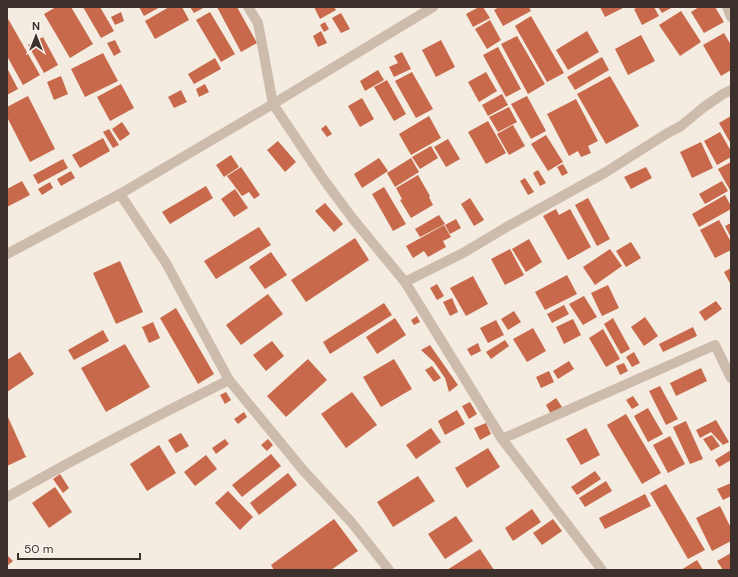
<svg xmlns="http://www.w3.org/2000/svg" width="738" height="577" font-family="'DM Sans',sans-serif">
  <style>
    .building { fill: #c8694b }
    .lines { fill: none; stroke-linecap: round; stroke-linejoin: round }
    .street { stroke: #cdbbac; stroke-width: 10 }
  </style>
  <rect width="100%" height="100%" fill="#f4ebe1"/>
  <g class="building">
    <polygon points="56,7 71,7 93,44 70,58 44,14"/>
    <polygon points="83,7 100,7 114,31 101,38"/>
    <polygon points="139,7 160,7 144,16"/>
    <polygon points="169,7 182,7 189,20 155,39 145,21"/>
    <polygon points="190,7 205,7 194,13"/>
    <polygon points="217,7 237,7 257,43 241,52"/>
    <polygon points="314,7 334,7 336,10 320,19"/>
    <polygon points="479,7 483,7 490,18 473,27 466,14"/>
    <polygon points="499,7 529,7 531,11 503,26 494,10"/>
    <polygon points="600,7 625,7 605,17"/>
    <polygon points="639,7 654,7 659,16 642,25 634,9"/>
    <polygon points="658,7 673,7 662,13"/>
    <polygon points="699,7 715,7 724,22 704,33 691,12"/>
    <polygon points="681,11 701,42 680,56 659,25"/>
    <polygon points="121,12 124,21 115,25 111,17"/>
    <polygon points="210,12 235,54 221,62 196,20"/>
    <polygon points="341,13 350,29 341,33 332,18"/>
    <polygon points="531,16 564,73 547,82 515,26"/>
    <polygon points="7,17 40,75 23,85 7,56"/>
    <polygon points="490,20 501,40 487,49 475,29"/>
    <polygon points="325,22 329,29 324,32 320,25"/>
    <polygon points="321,31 327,43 318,47 313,36"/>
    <polygon points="587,31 599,52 568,70 556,50"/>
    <polygon points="724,33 731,45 731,70 721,76 703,45"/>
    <polygon points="641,35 655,61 628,75 615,49"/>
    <polygon points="517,36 545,84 528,94 501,44"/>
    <polygon points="43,37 58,65 44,73 28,45"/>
    <polygon points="115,40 121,52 114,56 107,43"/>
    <polygon points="441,40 455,67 436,77 422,50"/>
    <polygon points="498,47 521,89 506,97 483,55"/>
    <polygon points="402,52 411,69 394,77 389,67 398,63 394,56"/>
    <polygon points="103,53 118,81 85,97 71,69"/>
    <polygon points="602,57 609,70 575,90 567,77"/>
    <polygon points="215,58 221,69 194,84 188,74"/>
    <polygon points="7,68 18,89 7,95"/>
    <polygon points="378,70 384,80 365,91 360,81"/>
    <polygon points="412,72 433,109 416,118 395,81"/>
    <polygon points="486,72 497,91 479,102 468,82"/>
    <polygon points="61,76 68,94 54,100 47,82"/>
    <polygon points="610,76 639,126 606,144 577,94"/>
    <polygon points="387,80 406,114 394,121 374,87"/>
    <polygon points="121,84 134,108 110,121 97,97"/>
    <polygon points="205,84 209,92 199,97 196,89"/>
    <polygon points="181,90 187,102 174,108 168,97"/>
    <polygon points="502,94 508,105 488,116 482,105"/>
    <polygon points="28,96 55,149 30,162 7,117 7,107"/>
    <polygon points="527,96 546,131 531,139 511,104"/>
    <polygon points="362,98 374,119 360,127 348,106"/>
    <polygon points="576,99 598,141 588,146 591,153 581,157 578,151 569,156 547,114"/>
    <polygon points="509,107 517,122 498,132 489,117"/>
    <polygon points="429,116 441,138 411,155 399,134"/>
    <polygon points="731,116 731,144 719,123"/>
    <polygon points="488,121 506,153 486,164 468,132"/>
    <polygon points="122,122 130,134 120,141 112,129"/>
    <polygon points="326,125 332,134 327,137 321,129"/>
    <polygon points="513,125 525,146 509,155 497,134"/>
    <polygon points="109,129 119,145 113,148 103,132"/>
    <polygon points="720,132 731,151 731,157 717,165 704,141"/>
    <polygon points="546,135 563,162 548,171 531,144"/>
    <polygon points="103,138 110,151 80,168 72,155"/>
    <polygon points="448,139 460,159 446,167 434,147"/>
    <polygon points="278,141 296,162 285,172 267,150"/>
    <polygon points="701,142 713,168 692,178 680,152"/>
    <polygon points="431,146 438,158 420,169 412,157"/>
    <polygon points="231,155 239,167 224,177 216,165"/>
    <polygon points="379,158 388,171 362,188 354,174"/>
    <polygon points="411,158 419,172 395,187 387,173"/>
    <polygon points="63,159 68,168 38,184 33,175"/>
    <polygon points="731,162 731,192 718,169"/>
    <polygon points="563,164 568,173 562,176 557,167"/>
    <polygon points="241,167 260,195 254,199 249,192 242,196 227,176"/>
    <polygon points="646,167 652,178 631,189 624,177"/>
    <polygon points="538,170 546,183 540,186 533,173"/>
    <polygon points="71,171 75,178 61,186 57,179"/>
    <polygon points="418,175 430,196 429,197 433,205 411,218 400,200 402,199 396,188"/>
    <polygon points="525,178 534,192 528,195 520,181"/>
    <polygon points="22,181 30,195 7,207 7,189"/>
    <polygon points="722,181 728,191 705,204 699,194"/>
    <polygon points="50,182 53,188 42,195 38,189"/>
    <polygon points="206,186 213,198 170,224 162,212"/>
    <polygon points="384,187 406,224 393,231 372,194"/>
    <polygon points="235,189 248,208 234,217 221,199"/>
    <polygon points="725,195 731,206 731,209 699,227 692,214"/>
    <polygon points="470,198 484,220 474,226 461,204"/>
    <polygon points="588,198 610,239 597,246 575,205"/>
    <polygon points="325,203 343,224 334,232 315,211"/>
    <polygon points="556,209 559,215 570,209 591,247 568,260 543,216"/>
    <polygon points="439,215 445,224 420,237 415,229"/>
    <polygon points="456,219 461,228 450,234 445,225"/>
    <polygon points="719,220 731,242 731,250 715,258 700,230"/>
    <polygon points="731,223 731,238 725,226"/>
    <polygon points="444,225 451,237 443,241 446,247 428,257 424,251 413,258 406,246"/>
    <polygon points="259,227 271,245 216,279 204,261"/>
    <polygon points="355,238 369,260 306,302 291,280"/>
    <polygon points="529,239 542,262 526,272 512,249"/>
    <polygon points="631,242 641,258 626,267 616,251"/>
    <polygon points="510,249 524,275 505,285 491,259"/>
    <polygon points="610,249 622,266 595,285 583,267"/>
    <polygon points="271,252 287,275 265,289 249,267"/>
    <polygon points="120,261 143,312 116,324 93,273"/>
    <polygon points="731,268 731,285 724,272"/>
    <polygon points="567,275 577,294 545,310 535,292"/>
    <polygon points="473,276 488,304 466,316 450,288"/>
    <polygon points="437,284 444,296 437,300 430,288"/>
    <polygon points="608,285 619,308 602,316 591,293"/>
    <polygon points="268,294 283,314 241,345 226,325"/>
    <polygon points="584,296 597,317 583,325 569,304"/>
    <polygon points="452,298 458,312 450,316 443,302"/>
    <polygon points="716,301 722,309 705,321 699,312"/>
    <polygon points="384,303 392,315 330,354 323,342"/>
    <polygon points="564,305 569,314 552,323 547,314"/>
    <polygon points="176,308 214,374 198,384 160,318"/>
    <polygon points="514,311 521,322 508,330 501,319"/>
    <polygon points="417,316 420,322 414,325 411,320"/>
    <polygon points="645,317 658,336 644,346 631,327"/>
    <polygon points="395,318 406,335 377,354 366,337"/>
    <polygon points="613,318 630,349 621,354 604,324"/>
    <polygon points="573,319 581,335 564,344 556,327"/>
    <polygon points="496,320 504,335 488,343 480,328"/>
    <polygon points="153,322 160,338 149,343 142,327"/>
    <polygon points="693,327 697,336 663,352 659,344"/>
    <polygon points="533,328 546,351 527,362 513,339"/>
    <polygon points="603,329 620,359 606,367 589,338"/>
    <polygon points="103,330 109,341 74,360 68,350"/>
    <polygon points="505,340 509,346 491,359 486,352"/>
    <polygon points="272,341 284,356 266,371 253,355"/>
    <polygon points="478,343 481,351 471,356 467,349"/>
    <polygon points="125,344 150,387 106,412 81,368"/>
    <polygon points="430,345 458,385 449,392 445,378 434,362 421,350"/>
    <polygon points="20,352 34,374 7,392 7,360"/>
    <polygon points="634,352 640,363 632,367 626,357"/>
    <polygon points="308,359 327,380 286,417 267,396"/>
    <polygon points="394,359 412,389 381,407 363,377"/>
    <polygon points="569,361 574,369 558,379 553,371"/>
    <polygon points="624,363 628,371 620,375 616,366"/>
    <polygon points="432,366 441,378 434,382 425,370"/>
    <polygon points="701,368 707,381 676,396 670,383"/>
    <polygon points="549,371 554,382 541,388 536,377"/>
    <polygon points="660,386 678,419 666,425 649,391"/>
    <polygon points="226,392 231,400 225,404 220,395"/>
    <polygon points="352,392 377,425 346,448 321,414"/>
    <polygon points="633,396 639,405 632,409 626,400"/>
    <polygon points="556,398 562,407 551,414 546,405"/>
    <polygon points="470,402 477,414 469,419 462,406"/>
    <polygon points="648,408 663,434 648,442 634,416"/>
    <polygon points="457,410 465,424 445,435 438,421"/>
    <polygon points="244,412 247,417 238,424 234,419"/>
    <polygon points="626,414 661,473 642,484 607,425"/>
    <polygon points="7,415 26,457 7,466"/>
    <polygon points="716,420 729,442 723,445 711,432 700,438 696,430"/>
    <polygon points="686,421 703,459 690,464 673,427"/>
    <polygon points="486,423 491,434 480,440 474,428"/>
    <polygon points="431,428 441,442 416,459 406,445"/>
    <polygon points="586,428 600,455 581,465 566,439"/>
    <polygon points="181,433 189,446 176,453 168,440"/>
    <polygon points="712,435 720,446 711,451 703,439"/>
    <polygon points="670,436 685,464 668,473 653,445"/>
    <polygon points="225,439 229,444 216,454 212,448"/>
    <polygon points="268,439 273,445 267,451 261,445"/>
    <polygon points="159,445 176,473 147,491 130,464"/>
    <polygon points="488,448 500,467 467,488 455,468"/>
    <polygon points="731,450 731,460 719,467 715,460"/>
    <polygon points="271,454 281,466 242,497 232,485"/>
    <polygon points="206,455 217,469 195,486 184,472"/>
    <polygon points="595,471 601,479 577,495 571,487"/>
    <polygon points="288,473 297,485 259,515 250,503"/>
    <polygon points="60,474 69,488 63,493 53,479"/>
    <polygon points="418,476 435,501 393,527 377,502"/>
    <polygon points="606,481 612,491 585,507 579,498"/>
    <polygon points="731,483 731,496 723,500 717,489"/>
    <polygon points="666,484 705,550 688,559 650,493"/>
    <polygon points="55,487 72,512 49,528 32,503"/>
    <polygon points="228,491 253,517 240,530 215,503"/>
    <polygon points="645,494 651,506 605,529 599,518"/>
    <polygon points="720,506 731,528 731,541 712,551 696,518"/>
    <polygon points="532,509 541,522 513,541 505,528"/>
    <polygon points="456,516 473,541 445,559 428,534"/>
    <polygon points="334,519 358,551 331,570 274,570 271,565"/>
    <polygon points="553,519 562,531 542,545 533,533"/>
    <polygon points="480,549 494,570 447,570"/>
    <polygon points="731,553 731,570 723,570 717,561"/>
    <polygon points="7,555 13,561 7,566"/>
    <polygon points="697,560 703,570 681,570"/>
  </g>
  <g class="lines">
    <g class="street">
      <polyline points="248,7 258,23 273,104 324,180 353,219 405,282 502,439 602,570"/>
      <polyline points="727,7 731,17"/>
      <polyline points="120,194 166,263 229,380 303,470 352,523 389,570"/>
      <polyline points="7,254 120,194 273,104 433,7"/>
      <polyline points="405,282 463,253 510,225 606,172 666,134 681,126 704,107 723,94 731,90"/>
      <polyline points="502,439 715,345 731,378"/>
      <path d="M7,497c73,-41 147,-80 222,-117"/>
    </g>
  </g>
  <rect width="738" height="577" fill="none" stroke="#3b302b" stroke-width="16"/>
  <g transform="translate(36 36)" stroke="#fbf5ee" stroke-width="3" paint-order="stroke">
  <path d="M0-3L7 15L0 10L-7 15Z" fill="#3b302b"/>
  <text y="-6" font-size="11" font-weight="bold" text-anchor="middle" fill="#3b302b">N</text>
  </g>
  <path d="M18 553v6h122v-6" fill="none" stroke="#3b302b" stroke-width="2"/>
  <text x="24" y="553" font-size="12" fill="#3b302b" stroke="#fbf5ee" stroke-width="3" paint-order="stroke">50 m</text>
</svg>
